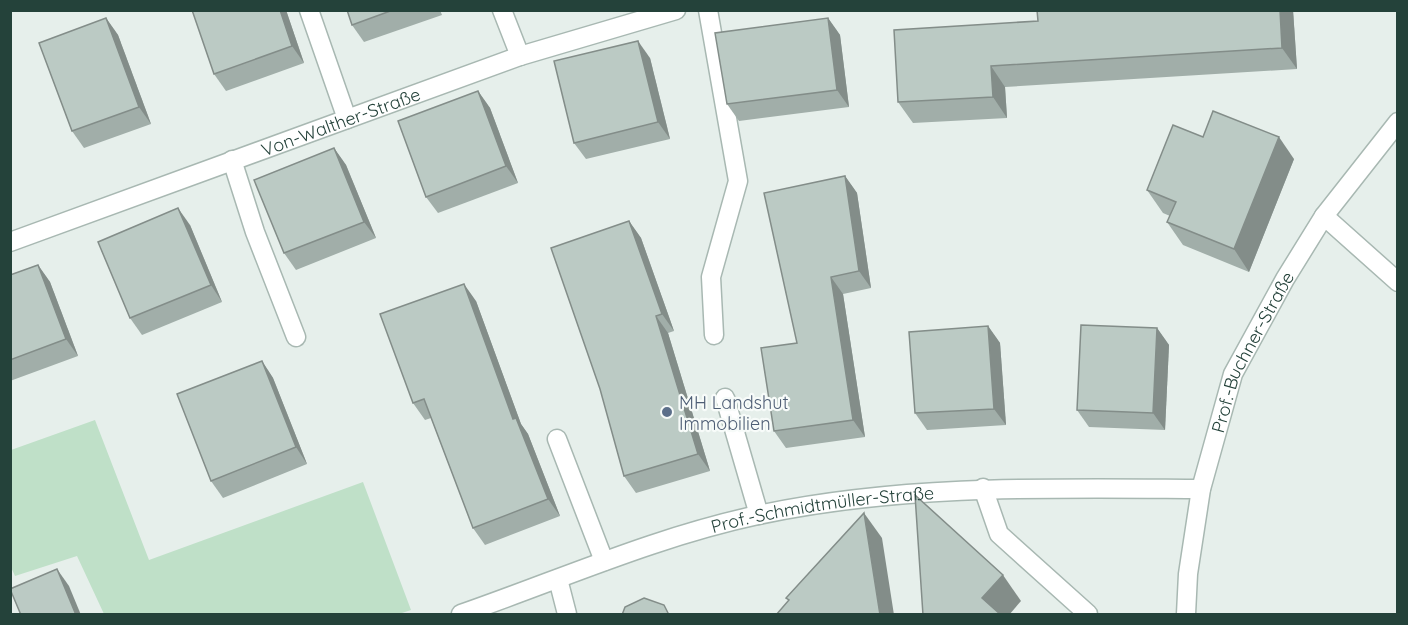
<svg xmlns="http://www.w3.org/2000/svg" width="1408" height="625" font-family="Quicksand,sans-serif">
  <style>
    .green { fill: #bfe0c8 }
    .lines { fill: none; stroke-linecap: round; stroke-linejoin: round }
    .minor-casing { stroke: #a8b8b2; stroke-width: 21 }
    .minor { stroke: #fff; stroke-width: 18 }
    .wall { fill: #a1aea9 }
    .shaded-wall { fill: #838d89 }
    .building { fill: #bbcac4; stroke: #838d89; stroke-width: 1.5 }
    .service-dot { fill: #5c6f8a; stroke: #f7fbf9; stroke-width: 2 }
    .labels { text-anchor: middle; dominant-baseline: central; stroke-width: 4.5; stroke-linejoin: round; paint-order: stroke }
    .street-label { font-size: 18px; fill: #24423a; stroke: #f7fbf9 }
    .service-label { font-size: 18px; fill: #4e5e75; stroke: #f7fbf9; text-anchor: start }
  </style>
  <rect width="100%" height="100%" fill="#e6efeb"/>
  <polygon class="green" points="95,420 149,560 363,482 411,610 399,614 104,614 77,556 15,576 10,565 11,450"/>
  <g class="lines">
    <g class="minor-casing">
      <g id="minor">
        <polyline points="309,10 347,119"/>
        <polyline points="502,10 520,56"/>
        <polyline points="708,10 738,181 711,277 714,335"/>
        <polyline points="232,160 255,232 296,337"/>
        <polyline points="1324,216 1398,282"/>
        <path id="s1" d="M10,242l510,-186 156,-46"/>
        <polyline points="725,398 759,515"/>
        <polyline points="557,439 604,561"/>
        <polyline points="983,488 999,534 1088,614"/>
        <polyline points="558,579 567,614"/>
        <path id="s2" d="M461,614c98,-34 194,-77 297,-99 145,-31 295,-27 443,-26"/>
        <path id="s3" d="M1186,614l2,-40 13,-85 32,-115 52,-95 39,-63 74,-94"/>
      </g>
    </g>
    <use href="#minor" class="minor"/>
  </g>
  <g class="wall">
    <polygon points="192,10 286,10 304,63 226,91 214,74"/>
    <polygon points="347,10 440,10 442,15 364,42 352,25"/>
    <polygon points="1037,10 1293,10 1297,69 1005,87 1007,118 913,123 898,102 1038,21"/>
    <polygon points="106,18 118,35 151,124 84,148 72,131"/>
    <polygon points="828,18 840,35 849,107 739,121 727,104"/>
    <polygon points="650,58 670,139 586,159 574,143"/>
    <polygon points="478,91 490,108 518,183 438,213 426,197"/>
    <polygon points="1203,137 1294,159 1249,272 1183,245 1167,222 1170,216 1163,213 1147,190"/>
    <polygon points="334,148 346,165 376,238 296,270 284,253"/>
    <polygon points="845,176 857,193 871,288 843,294 865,437 786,448 774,431"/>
    <polygon points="629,221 641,238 674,331 668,333 710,471 636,493 624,476"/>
    <polygon points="190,225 222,302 142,335 130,318"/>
    <polygon points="38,265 50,282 78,356 10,381 10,275"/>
    <polygon points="476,301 521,424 528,434 560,516 485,545 473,528 431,418 425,420 413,403"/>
    <polygon points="988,326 1000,343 1006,425 927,430 915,413"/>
    <polygon points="1157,328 1169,345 1165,430 1089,427 1077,410"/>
    <polygon points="262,361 273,378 307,464 223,498 211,481"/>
  </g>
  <g class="shaded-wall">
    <polygon points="280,10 286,10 304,63 292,46"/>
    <polygon points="1280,10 1293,10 1297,69 1282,48"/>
    <polygon points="106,18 118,35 151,124 139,107"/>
    <polygon points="828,18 840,35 849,107 837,90"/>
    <polygon points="638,41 650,58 670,139 658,122"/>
    <polygon points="991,66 1005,87 1007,118 993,97"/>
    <polygon points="478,91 490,108 518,183 506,166"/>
    <polygon points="1279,137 1294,159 1249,272 1234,249"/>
    <polygon points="334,148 346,165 376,238 364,222"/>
    <polygon points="845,176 857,193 871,288 859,271"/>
    <polygon points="178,208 190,225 222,302 211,285"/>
    <polygon points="629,221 641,238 674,331 662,314"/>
    <polygon points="38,265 50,282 78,356 66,339"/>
    <polygon points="831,277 843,294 865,437 853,420"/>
    <polygon points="464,284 476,301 521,424 528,434 560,516 548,499 513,419"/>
    <polygon points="656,316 668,333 710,471 698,454"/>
    <polygon points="988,326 1000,343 1006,425 994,409"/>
    <polygon points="1157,328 1169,345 1165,430 1153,413"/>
    <polygon points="262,361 273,378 307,464 296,447"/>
    <polygon points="864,513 882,538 894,615 880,615"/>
    <polygon points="57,569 69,586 81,615 76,615"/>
    <polygon points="1003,575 1021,601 1009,615 994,615 982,598"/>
  </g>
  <g class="building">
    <polygon points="192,10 280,10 292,46 214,74"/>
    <polygon points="347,10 393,10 352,25"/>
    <polygon points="1037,10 1280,10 1282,48 991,66 993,97 898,102 894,30 1038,21"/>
    <polygon points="106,18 139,107 72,131 39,43"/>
    <polygon points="828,18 837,90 727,104 715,33"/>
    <polygon points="638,41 658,122 574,143 554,61"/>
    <polygon points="478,91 506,166 426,197 398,121"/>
    <polygon points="1213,111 1279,137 1234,249 1167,222 1176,202 1147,190 1173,125 1203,137"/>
    <polygon points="334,148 364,222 284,253 254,180"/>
    <polygon points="845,176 859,271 831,277 853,420 774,431 761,348 797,343 764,193"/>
    <polygon points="178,208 211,285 130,318 98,242"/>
    <polygon points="629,221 662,314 656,316 698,454 624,476 600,389 551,248"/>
    <polygon points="38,265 66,339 10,360 10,275"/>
    <polygon points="464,284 513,419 516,418 548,499 473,528 424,399 413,403 380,314"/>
    <polygon points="1081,325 1157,328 1153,413 1077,410"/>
    <polygon points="988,326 994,409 915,413 909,332"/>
    <polygon points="262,361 296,447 211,481 177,394"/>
    <polygon points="915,495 1003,575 982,598 1001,615 923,615"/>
    <polygon points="864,513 880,615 776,615 789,600 786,598"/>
    <polygon points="57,569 76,615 21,615 10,589"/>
    <polygon points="644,598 664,605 669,615 622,615 625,607"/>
  </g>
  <circle class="service-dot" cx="667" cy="412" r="6"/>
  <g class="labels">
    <g class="street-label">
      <text stroke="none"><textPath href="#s1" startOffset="352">Von-Walther-Straße</textPath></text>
      <text stroke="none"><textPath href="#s3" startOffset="273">Prof.-Buchner-Straße</textPath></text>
      <text stroke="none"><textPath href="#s2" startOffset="378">Prof.-Schmidtmüller-Straße</textPath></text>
    </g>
    <g class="service-label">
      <text x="679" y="402">MH Landshut<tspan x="679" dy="21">Immobilien</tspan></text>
    </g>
  </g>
  <rect width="1408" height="625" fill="none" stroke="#24423a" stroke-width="24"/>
</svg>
